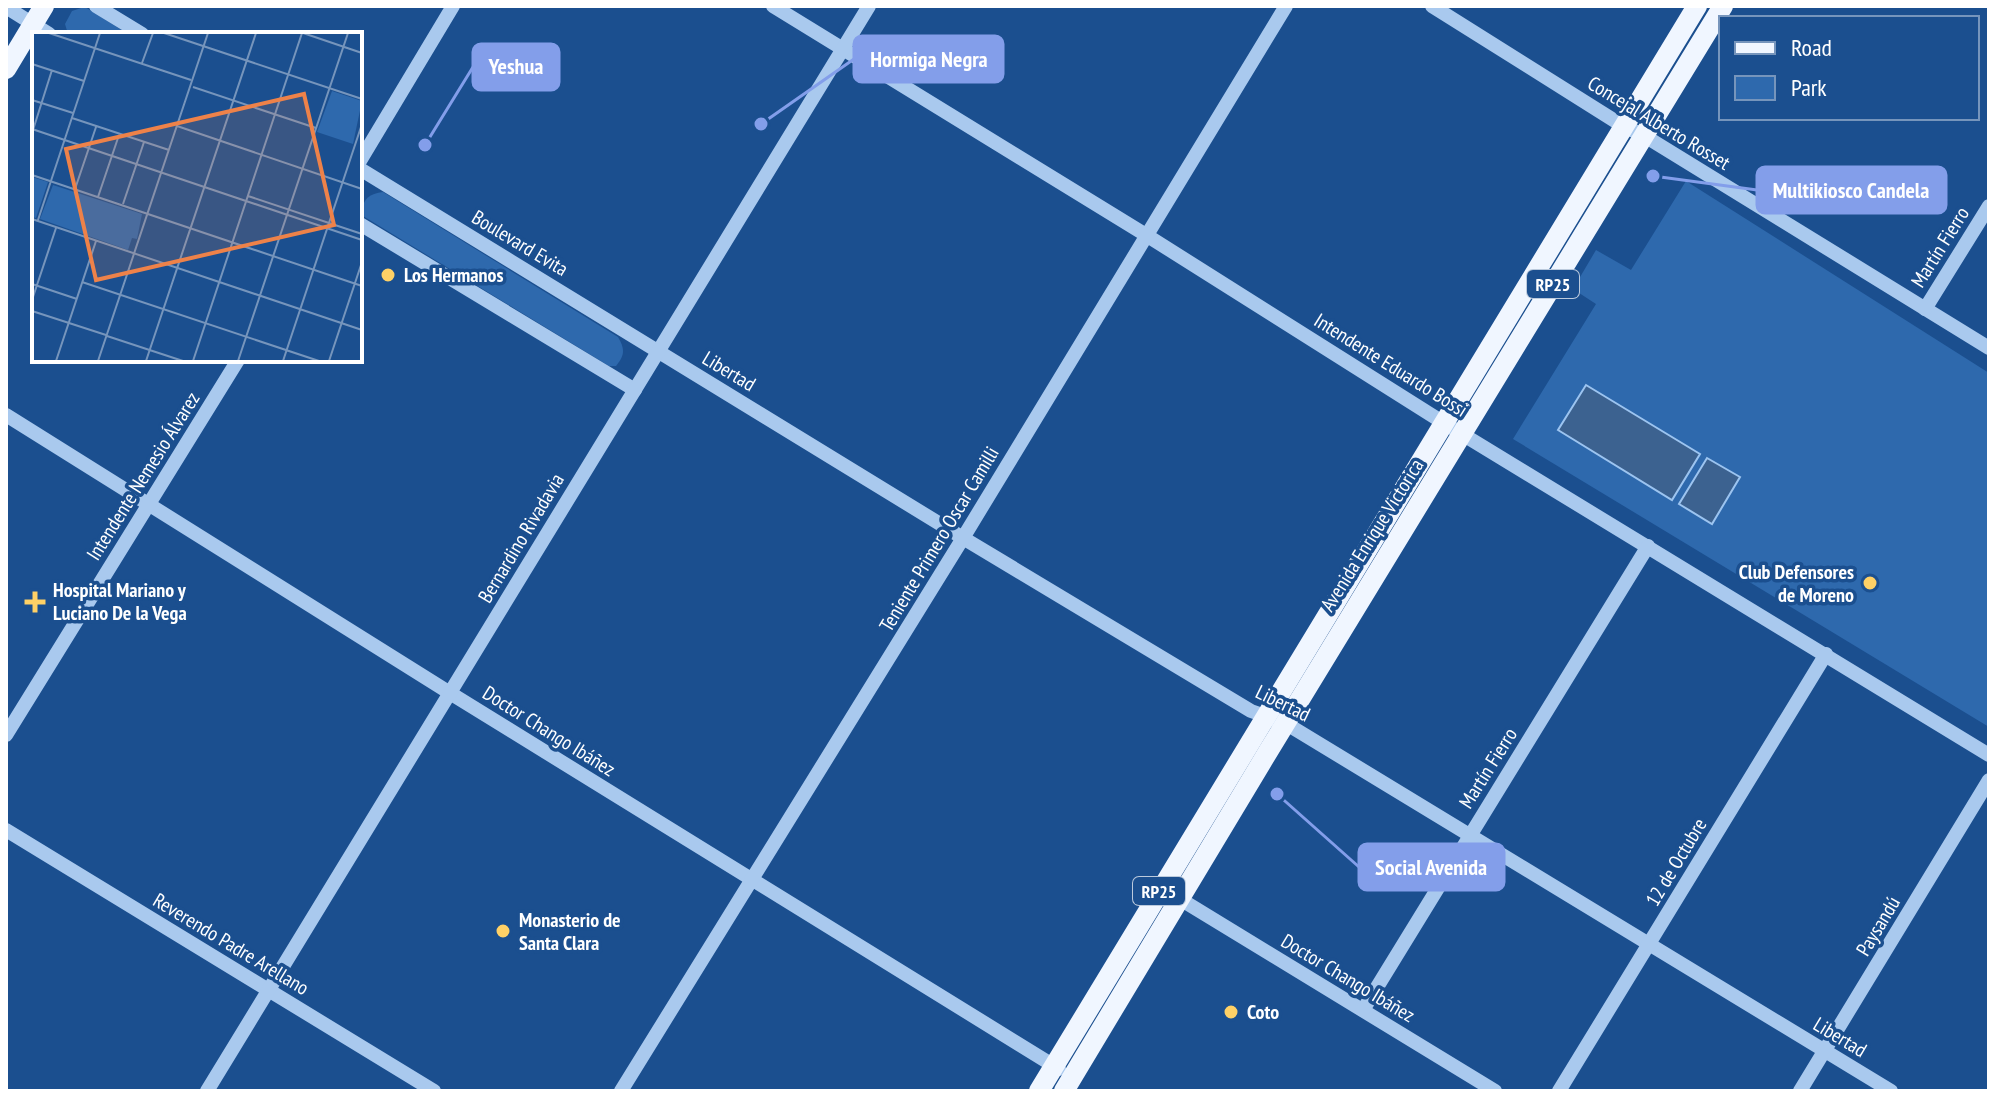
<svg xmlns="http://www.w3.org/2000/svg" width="1995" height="1097" font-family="'PT Sans Narrow',sans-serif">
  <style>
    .green { fill: #2e69ad }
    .water { fill: #3c6290; stroke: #9cc4f0; stroke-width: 2 }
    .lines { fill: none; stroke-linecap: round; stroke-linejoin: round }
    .minor { stroke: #a9c9ee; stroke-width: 14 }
    .major { stroke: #f0f6ff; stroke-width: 20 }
    .poi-dot { fill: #ffd166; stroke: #1b4f8f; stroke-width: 3 }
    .labels { text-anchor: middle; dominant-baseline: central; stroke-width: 7; stroke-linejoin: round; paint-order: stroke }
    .shield { fill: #1b4f8f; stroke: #bbcadd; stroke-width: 2 }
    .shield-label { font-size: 18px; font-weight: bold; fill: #fff }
    .street-label { font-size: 20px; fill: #fff; stroke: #1b4f8f }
    .poi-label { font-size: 20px; font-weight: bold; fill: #fff; stroke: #1b4f8f; text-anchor: start }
    .inset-road { fill: none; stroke: #7695bc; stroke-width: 2 }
    .view { fill: #ee8249; fill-opacity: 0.15; stroke: #ee8249; stroke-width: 4 }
    .inset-edge { fill: none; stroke: #fff; stroke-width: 4 }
    .leader { fill: none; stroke: #839eea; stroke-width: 3 }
    .callout-dot { fill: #839eea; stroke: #1b4f8f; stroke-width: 3 }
    .callout { fill: #839eea; stroke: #839eea; stroke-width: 3 }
    .callout-label { font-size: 22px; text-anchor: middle; font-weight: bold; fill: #fff }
  </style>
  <rect width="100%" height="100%" fill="#1b4f8f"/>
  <g class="green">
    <polygon points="84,7 85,7 128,34 68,34 65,24 72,11"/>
    <polygon points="1686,181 1989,373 1989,727 1513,439 1596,304 1573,289 1596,250 1631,270"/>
    <path d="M383,192l235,145c7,12 7,18 -2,29h-7l-246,-150c-2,-16 5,-22 20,-24z"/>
  </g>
  <g class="water">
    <polygon points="1586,385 1700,454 1672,500 1558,430"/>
    <polygon points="1707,458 1740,477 1712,524 1679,504"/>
  </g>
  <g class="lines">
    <g class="minor">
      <polyline points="96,6 142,34"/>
      <polyline points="773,6 1146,235 1444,423 1989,755"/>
      <polyline points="1432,6 1623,126 1643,135 1989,348"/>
      <polyline points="6,7 49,34"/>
      <polyline points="360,161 453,6"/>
      <polyline points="360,169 963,538 1251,711 1285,723 1891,1091"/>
      <polyline points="360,224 635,390"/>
      <polyline points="1925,309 1989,206"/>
      <polyline points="6,415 450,693 1059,1069"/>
      <polyline points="6,735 238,360"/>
      <polyline points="6,830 434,1091"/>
      <polyline points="1180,899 1495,1091"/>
      <polyline points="1363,1010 1648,546"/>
      <polyline points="207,1091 869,6"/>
      <polyline points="621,1091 963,538 1286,6"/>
      <polyline points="1559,1091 1826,654"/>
      <polyline points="1800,1091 1989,780"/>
    </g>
    <g class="major">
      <polyline points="6,69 44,6"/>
      <polyline points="1039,1091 1697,6"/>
      <polyline points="1064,1091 1269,750 1723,6"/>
    </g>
  </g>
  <g class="poi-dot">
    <circle cx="388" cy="275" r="8"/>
    <circle cx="1870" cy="583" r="8"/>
    <path d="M31 590h8v8h8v8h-8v8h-8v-8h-8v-8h8z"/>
    <circle cx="503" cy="931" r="8"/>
    <circle cx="1231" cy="1012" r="8"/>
  </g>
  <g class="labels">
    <g class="shield">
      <rect x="1527" y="270" width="52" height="28" rx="6"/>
      <rect x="1133" y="877" width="52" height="28" rx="6"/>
    </g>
    <g class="shield-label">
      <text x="1553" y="284">RP25</text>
      <text x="1159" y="891">RP25</text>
    </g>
    <g class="street-label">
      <text transform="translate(1659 123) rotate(31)">Concejal Alberto Rosset</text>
      <text transform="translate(520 243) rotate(31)">Boulevard Evita</text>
      <text transform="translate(1940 247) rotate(-58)">Martín Fierro</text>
      <text transform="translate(1391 365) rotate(32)">Intendente Eduardo Bossi</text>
      <text transform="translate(729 371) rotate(31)">Libertad</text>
      <text transform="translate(143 476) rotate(-58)">Intendente Nemesio Álvarez</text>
      <text transform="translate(1372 535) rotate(-58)">Avenida Enrique Victorica</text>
      <text transform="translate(521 538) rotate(-59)">Bernardino Rivadavia</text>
      <text transform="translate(939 539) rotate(-59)">Teniente Primero Oscar Camilli</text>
      <text transform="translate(1283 703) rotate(26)">Libertad</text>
      <text transform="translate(549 731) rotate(32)">Doctor Chango Ibáñez</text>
      <text transform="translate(1488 768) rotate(-58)">Martín Fierro</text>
      <text transform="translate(1676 862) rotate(-59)">12 de Octubre</text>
      <text transform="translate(1878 926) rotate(-59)">Paysandú</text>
      <text transform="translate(231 944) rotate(31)">Reverendo Padre Arellano</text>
      <text transform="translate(1348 978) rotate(31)">Doctor Chango Ibáñez</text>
      <text transform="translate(1840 1037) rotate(31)">Libertad</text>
    </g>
    <g class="poi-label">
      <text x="404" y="275">Los Hermanos</text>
      <text x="1854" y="572" text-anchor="end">Club Defensores<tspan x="1854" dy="23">de Moreno</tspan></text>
      <text x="53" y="590">Hospital Mariano y<tspan x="53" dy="23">Luciano De la Vega</tspan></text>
      <text x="519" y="920">Monasterio de<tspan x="519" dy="23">Santa Clara</tspan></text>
      <text x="1247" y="1012">Coto</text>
    </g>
  </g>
  <g transform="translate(32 32)">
    <rect width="330" height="330" fill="#1b4f8f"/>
    <path d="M300,59l30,10 -9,43 -36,-12zM0,145l16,5 -12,36 -4,-1zM21,153l89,29 -5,25 -5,-1 -4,12 -88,-31z" fill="#2e69ad"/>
    <path class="inset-road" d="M17,1l142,47M132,1l198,66M271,1l59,20M110,31l11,-30M0,32l52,17M161,55l123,41M0,68l41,13M40,86l97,32M145,94l185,63M0,97l330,111M1,98l19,-60M0,143l330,111M43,157l21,-62M216,164l114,38M66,165l21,-62M91,172l21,-62M0,187l330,111M6,188l62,-187M50,250l237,79M0,252l45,15M0,268l24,-72M0,279l74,24M75,304l76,25M24,329l40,-120M66,329l110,-328M114,329l110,-328M161,329l109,-328M206,329l110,-328M251,329l79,-237M297,329l33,-99"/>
    <path class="view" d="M272,62l30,131 -238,55 -30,-131z"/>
    <rect width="330" height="330" class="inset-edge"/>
  </g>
  <path class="leader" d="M761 124L854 59M425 145L473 67M1653 176L1757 190M1277 794L1359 867"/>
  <g class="callout-dot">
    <circle cx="761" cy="124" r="8"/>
    <circle cx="425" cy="145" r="8"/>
    <circle cx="1653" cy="176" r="8"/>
    <circle cx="1277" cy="794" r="8"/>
  </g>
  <g class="callout">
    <rect x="854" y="36" width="149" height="46" rx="8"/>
    <rect x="473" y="44" width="86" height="46" rx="8"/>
    <rect x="1757" y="167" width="189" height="46" rx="8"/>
    <rect x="1359" y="844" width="145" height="46" rx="8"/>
  </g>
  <g class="callout-label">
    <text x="929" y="67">Hormiga Negra</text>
    <text x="516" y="74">Yeshua</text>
    <text x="1851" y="198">Multikiosco Candela</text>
    <text x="1431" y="875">Social Avenida</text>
  </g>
  <rect width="1995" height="1097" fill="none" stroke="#ffffff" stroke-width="16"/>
  <rect x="1719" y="16" width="260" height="104" fill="#1b4f8f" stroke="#7695bc" stroke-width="2"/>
  <rect x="1735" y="42" width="40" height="12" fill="#f0f6ff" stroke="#7695bc" stroke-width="2"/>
  <text x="1791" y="56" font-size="24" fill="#ffffff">Road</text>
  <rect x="1735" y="76" width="40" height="24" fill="#2e69ad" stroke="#7695bc" stroke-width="2"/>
  <text x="1791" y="96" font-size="24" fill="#ffffff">Park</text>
</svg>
